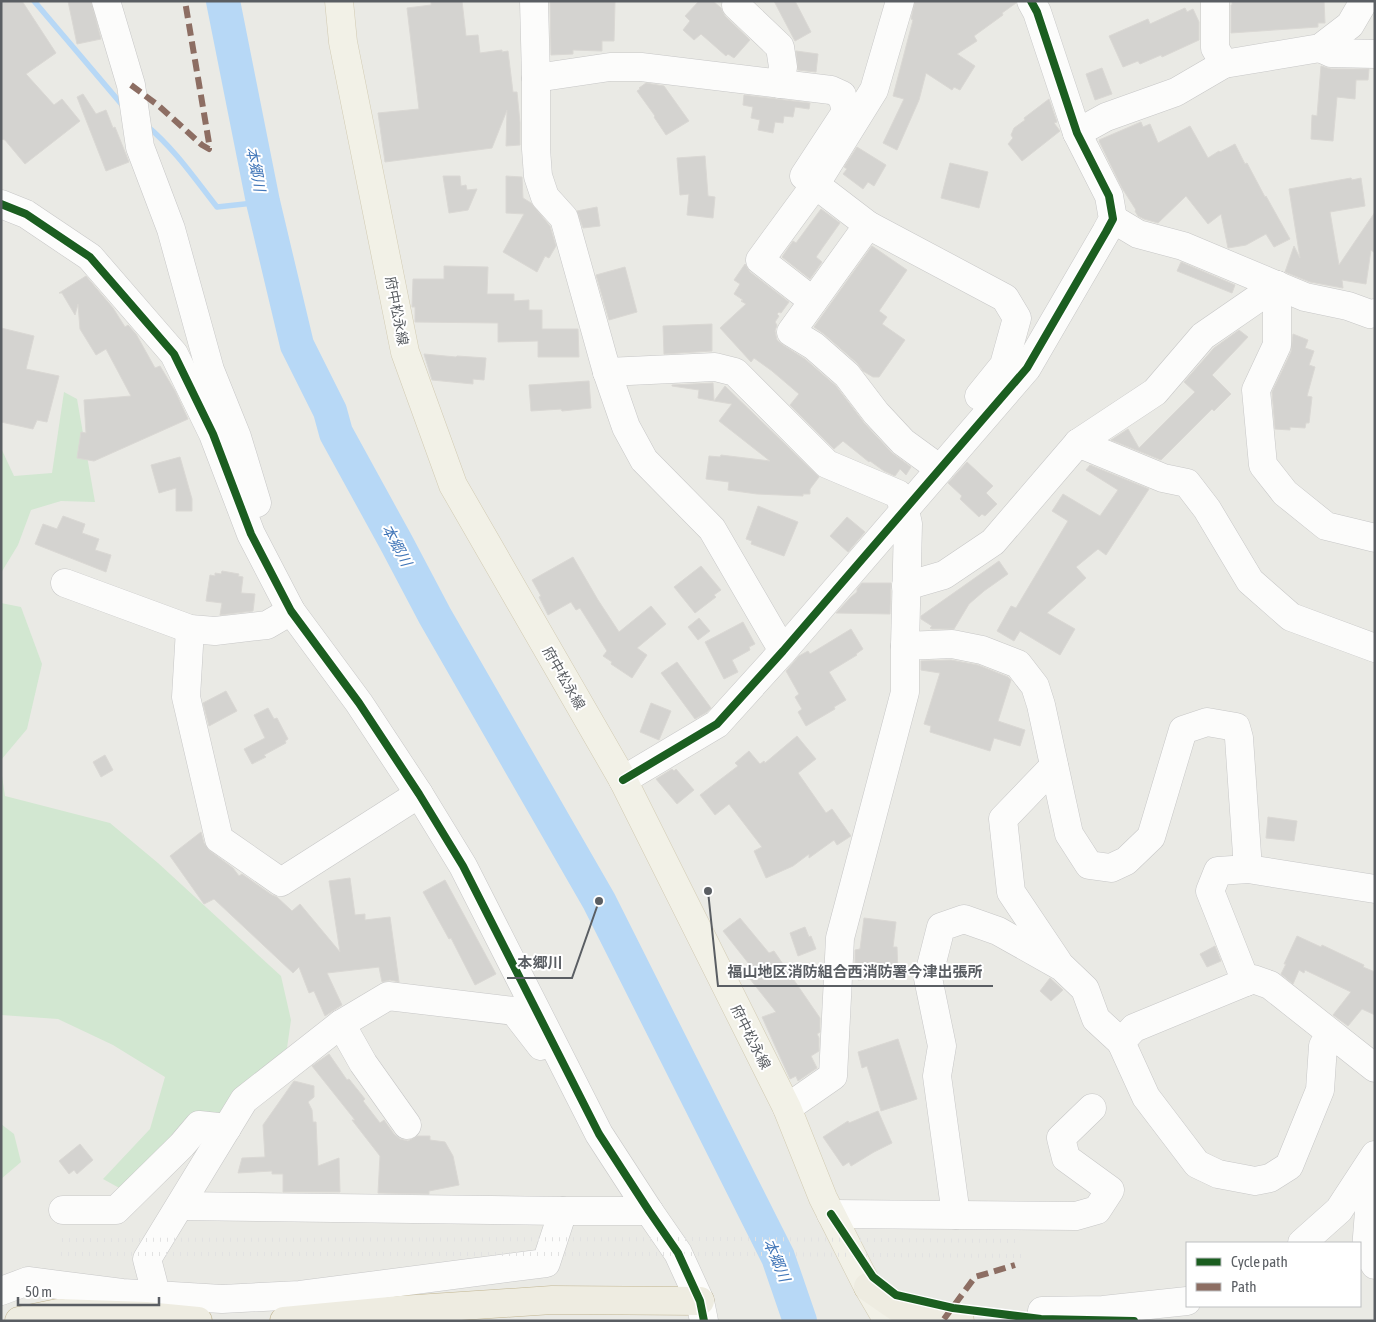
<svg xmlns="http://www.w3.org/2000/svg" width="1376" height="1322" font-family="'Asap Condensed','Noto Sans JP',sans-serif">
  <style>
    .green { fill: #d2e7d1 }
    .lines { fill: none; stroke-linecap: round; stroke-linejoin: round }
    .stream { stroke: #b7d8f6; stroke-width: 5.5 }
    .river { stroke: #b7d8f6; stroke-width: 34 }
    .building { fill: #d4d3d0; stroke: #dad8d4 }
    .minor-casing { stroke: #c7c7c7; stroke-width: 29 }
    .major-casing { stroke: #d2cbb3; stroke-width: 29 }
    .highway-casing { stroke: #c2b692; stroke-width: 29 }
    .minor { stroke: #fcfcfb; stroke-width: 28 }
    .major { stroke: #f2f1e7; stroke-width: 28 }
    .highway { stroke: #eeece1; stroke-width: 28 }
    .rail { stroke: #e2e2e2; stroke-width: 4; stroke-dasharray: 1 6; stroke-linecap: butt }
    .quiet { stroke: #8d6e63; stroke-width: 6; stroke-dasharray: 12 6; stroke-linecap: butt }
    .cycleway-casing { stroke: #fff; stroke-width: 11 }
    .cycleway { stroke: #1b5e20; stroke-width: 8 }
    .labels { text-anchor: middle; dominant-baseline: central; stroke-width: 4; stroke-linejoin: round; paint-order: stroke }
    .street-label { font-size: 14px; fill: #5a5e63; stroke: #fff }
    .water-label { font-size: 15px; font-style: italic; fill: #4176b8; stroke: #fff }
    .leader { fill: none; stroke: #5a5e63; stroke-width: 2 }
    .callout-dot { fill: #5a5e63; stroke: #fff; stroke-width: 2 }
    .callout-label { font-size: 15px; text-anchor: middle; font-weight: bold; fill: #5a5e63; stroke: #fff; stroke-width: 4; stroke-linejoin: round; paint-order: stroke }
  </style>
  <rect width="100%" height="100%" fill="#eaeae5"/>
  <g class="green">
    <polygon points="64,392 77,399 95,502 61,501 31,510 18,545 1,573 1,448 14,476 52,473"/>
    <polygon points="1,603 21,607 42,664 27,729 1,760"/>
    <polygon points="1,769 5,796 110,823 158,863 281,976 291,1020 287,1048 219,1115 123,1190 103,1179 150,1129 165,1077 113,1045 58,1019 1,1015"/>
    <polygon points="1,1124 14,1134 21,1162 1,1179"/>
  </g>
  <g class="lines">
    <g class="stream">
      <polyline points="34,1 123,106"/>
      <path d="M146,125c28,23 49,54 71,82l46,-5"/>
    </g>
    <polyline class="river" points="223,1 263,202 297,345 330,411 336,433 397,544 435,616 599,901 778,1257 800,1321"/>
  </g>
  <g class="building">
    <polygon points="1,1 22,1 56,53 26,74 54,105 62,99 80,121 25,164 5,140 1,139"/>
    <polygon points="68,1 91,1 101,39 77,44"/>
    <polygon points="431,1 462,1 466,36 478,35 480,53 502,50 502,52 508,51 513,92 517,92 520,123 520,145 506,146 507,110 492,148 385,162 378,113 419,109 407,8 431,5"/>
    <polygon points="550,1 615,2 614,41 602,41 602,51 573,50 573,54 551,55"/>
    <polygon points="699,1 713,1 721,8 725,16 750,40 734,58 728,54 726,56 701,34 694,40 683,30 690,21 685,16"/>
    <polygon points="774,1 795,1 811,32 795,41"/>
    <polygon points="915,1 1015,1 1016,3 1002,13 1003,15 974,36 977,41 957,54 975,66 960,90 954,87 952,90 926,73 919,100 897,150 883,143 904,99 893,96 913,20 911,19"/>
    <polygon points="1232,1 1324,1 1325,23 1318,23 1318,27 1231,33 1231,5 1232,5"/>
    <polygon points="1185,8 1187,12 1193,9 1199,22 1199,40 1162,57 1161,55 1140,64 1138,61 1123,67 1109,36 1148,19 1150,24"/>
    <polygon points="796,51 818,54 816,72 798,70"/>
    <polygon points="1321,66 1331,69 1369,69 1368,80 1356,80 1355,99 1337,97 1333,141 1311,139 1312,115 1317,116"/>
    <polygon points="1102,68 1112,94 1095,100 1086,74"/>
    <polygon points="646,83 664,86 689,121 666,135 654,117 655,116 637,91 640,89 639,88"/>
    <polygon points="83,94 96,114 106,110 113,128 115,127 129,162 106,171 77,97"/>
    <polygon points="744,95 810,103 809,109 795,107 793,117 784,116 783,123 775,122 773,133 758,130 760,120 751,118 753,107 743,105"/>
    <polygon points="1049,99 1057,122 1054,123 1060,131 1022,161 1008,144 1013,138 1011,135 1014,128 1025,120 1024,118"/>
    <polygon points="1141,122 1143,127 1150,124 1158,143 1190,126 1208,158 1219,151 1220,152 1235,144 1245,164 1247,163 1265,197 1266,196 1290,239 1274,247 1266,234 1246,245 1228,248 1221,214 1208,224 1186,196 1158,223 1144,219 1138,216 1135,211 1136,210 1122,188 1099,141 1100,141 1099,140"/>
    <polygon points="857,147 886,165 874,186 868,182 863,189 843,174 847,169 844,167"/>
    <polygon points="705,156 708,196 715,197 713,218 687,215 689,194 680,195 677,158"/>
    <polygon points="950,163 988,172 979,208 941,198"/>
    <polygon points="443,176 460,176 461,186 466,185 467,190 477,189 468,210 449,213"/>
    <polygon points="506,176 522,177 523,198 531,203 550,226 556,246 549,258 545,256 537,272 503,252 524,214 506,213"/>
    <polygon points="1351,178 1352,180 1361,178 1365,206 1330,212 1339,265 1375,212 1375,253 1371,250 1366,284 1342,280 1343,288 1310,282 1285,272 1294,246 1300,258 1289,189"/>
    <polygon points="597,207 600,226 583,228 577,211"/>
    <polygon points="821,209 840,223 816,257 822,262 810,279 782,257 793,241 796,243"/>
    <polygon points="872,246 907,270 879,311 887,317 882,324 905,340 879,377 873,377 863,371 857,363 824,334 814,327"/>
    <polygon points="1181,262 1235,285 1232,293 1177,271"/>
    <polygon points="745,264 750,272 789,302 781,313 779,312 777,314 779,316 775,322 777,325 775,331 777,340 783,345 805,359 836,386 865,424 892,453 911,467 906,475 900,469 895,476 884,471 870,461 869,462 843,441 834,449 790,405 799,394 772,371 754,358 751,362 720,328 746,304 741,301 743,300 734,294 740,284 734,280"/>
    <polygon points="444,266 488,267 487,294 514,294 514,301 529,300 529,310 542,310 542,329 578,329 579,357 538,357 538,341 498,342 498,323 415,322 415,307 412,307 413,279 444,279"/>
    <polygon points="625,267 637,312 609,320 596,275"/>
    <polygon points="86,276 113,308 125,327 128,325 136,334 155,368 160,366 175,391 188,419 94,461 77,458 81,432 86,433 84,400 131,396 106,349 96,355 80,329 78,304 75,315 62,293 59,293"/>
    <polygon points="712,324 712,351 664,354 663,326"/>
    <polygon points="1,328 34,336 26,369 59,376 47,422 37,420 33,429 1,422"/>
    <polygon points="1239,330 1248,337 1212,375 1231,394 1214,411 1212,409 1161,460 1111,440 1128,429 1139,448 1195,392 1184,382 1214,348"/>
    <polygon points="1293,334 1308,340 1305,348 1314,351 1309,365 1315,367 1307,396 1312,397 1309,423 1306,423 1305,428 1290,427 1290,430 1275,429 1272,392 1291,352"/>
    <polygon points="424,354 456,357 457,356 486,358 484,380 473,379 473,384 432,380"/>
    <polygon points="589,381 591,408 562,411 561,409 531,411 529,385"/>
    <polygon points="713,383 714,401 698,398 699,390 672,386 672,385"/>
    <polygon points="725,386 819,477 810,489 810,494 803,494 803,496 757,494 728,490 729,482 706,479 709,456 720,457 721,455 770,461 719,421 732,404 714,401"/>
    <polygon points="180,457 192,499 192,511 176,511 176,488 159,493 151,465"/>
    <polygon points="967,462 993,486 986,493 997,504 985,516 982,514 979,517 960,499 962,496 948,483"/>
    <polygon points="1090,465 1149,489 1106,555 1098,549 1076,567 1086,578 1047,613 1075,629 1060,655 1020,631 1014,641 997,631 1011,606 1016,608 1068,521 1052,511 1063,494 1100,516 1118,490 1086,470"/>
    <polygon points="758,506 798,522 784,556 751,544 752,541 746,539"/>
    <polygon points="63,516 85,524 82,533 99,539 95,550 111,555 106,572 35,544 43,524 57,529"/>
    <polygon points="847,517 865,532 848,552 830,536"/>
    <polygon points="573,557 598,600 619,632 651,606 666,624 637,648 647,655 632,678 611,664 612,662 603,656 607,651 580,608 576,610 571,602 548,615 539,597 541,596 532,580"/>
    <polygon points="999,561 1008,574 984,591 969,604 954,629 932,629 930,628 932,626 921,619 921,616"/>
    <polygon points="701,566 721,590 714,595 716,597 695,613 674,587"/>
    <polygon points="222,571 239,574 238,576 243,577 241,593 255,594 253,611 220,615 222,603 206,601 210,575 215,576 215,573 221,574"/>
    <polygon points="862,583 891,583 890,614 836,613 851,597 857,592 857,589"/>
    <polygon points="699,618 710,631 698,640 688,627"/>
    <polygon points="743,622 755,644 749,647 750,650 732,660 738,672 724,679 705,642"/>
    <polygon points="851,629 863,649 856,654 857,655 829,672 846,700 834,707 835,709 806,726 798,712 802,709 795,697 799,694 786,671 799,656 808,651 810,654"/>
    <polygon points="951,660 978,665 1008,677 1011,680 998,721 1025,730 1020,746 994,738 990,751 930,732 931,726 924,724 940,673 921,670 921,661"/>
    <polygon points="677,662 711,708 707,712 695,719 661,673"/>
    <polygon points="226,691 237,711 209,726 203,703"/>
    <polygon points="651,703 671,711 659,740 640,732"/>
    <polygon points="268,708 274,719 277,718 288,739 285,741 286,743 264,755 266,757 252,764 244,749 265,738 254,715"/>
    <polygon points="797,736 816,759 798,773 826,813 832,809 851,836 837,845 834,840 809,858 809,854 793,866 766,878 754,851 762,847 729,804 715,815 700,795 738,766 735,763 749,751 760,764 764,761 765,763"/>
    <polygon points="105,755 113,770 101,777 93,762"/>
    <polygon points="672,769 674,771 676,769 694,790 677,804 656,779"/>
    <polygon points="1268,817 1297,821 1294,841 1266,838"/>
    <polygon points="201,832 204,843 210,851 233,868 239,876 242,874 272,895 277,897 292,911 300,904 340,952 329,881 350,878 355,915 365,914 365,920 390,917 399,982 390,980 382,982 379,967 327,973 342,1005 325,1016 314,991 309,993 299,967 293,973 214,899 204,904 170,856"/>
    <polygon points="445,880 496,974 475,985 451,938 449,939 423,892"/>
    <polygon points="740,918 769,953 774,951 820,1018 820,1032 817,1034 819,1038 819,1051 811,1056 817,1068 798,1081 796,1076 790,1079 762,1017 776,1012 742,969 749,964 723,931"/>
    <polygon points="864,918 896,922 893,947 897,947 898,974 878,975 879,978 858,980 857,973 855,973 855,950 860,949"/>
    <polygon points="805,927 809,937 811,936 816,949 798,956 790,933"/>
    <polygon points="1297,936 1321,947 1322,945 1364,965 1363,967 1375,972 1375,1015 1362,1009 1348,1026 1333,1015 1351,992 1305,970 1304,973 1299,970 1293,984 1281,974 1286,964 1284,964"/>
    <polygon points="1215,946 1221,961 1207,967 1200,954"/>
    <polygon points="1050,978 1063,990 1051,1001 1040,991"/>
    <polygon points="898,1039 917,1099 881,1111 867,1066 862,1068 858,1052"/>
    <polygon points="329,1054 347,1080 349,1079 365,1099 363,1101 380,1123 384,1120 394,1134 400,1139 408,1141 417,1136 430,1136 430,1140 445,1142 453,1156 459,1185 429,1191 429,1194 378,1193 380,1156 352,1120 355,1120 312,1066"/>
    <polygon points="294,1081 314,1086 314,1097 308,1102 312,1110 313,1122 316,1122 318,1166 339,1158 340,1192 283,1192 283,1174 272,1174 272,1171 238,1173 242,1158 265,1157 263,1125"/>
    <polygon points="878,1111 892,1143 874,1152 851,1166 849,1162 843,1166 823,1137 848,1121 849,1123"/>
    <polygon points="80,1144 93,1160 77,1174 74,1170 69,1174 59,1161"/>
  </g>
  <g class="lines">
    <g class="minor-casing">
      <g id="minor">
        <polyline points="106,1 131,85 140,147 171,229 210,370 237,437 257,503"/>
        <polyline points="534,1 536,78 536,149 538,176 545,197 564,218 607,372 626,427 644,460 712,529 783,651"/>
        <polyline points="1215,1 1215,48 1224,64"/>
        <polyline points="736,5 780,47 783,67 780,84"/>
        <polyline points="1320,48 1331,53 1375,54"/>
        <polyline points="536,78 610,67 641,67 831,90 842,95 846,112 804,176 868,225 1005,298 1017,318 1004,365 979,396"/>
        <polyline points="1077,133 1106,117 1176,92 1224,64 1320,48 1350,25 1364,1"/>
        <polyline points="1,204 26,214 90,257 174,354 213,434 251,534 291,611 359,703 419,794 463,866 599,1134 649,1211 678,1253 700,1301 704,1321"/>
        <polyline points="1113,219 1138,234 1183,246 1305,297 1348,306 1370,314 1375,313"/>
        <polyline points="868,225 791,332 814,346 847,375 876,413 903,442 940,469"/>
        <polyline points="1277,285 1277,345 1256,390 1263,465 1285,493 1326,526 1375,538"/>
        <polyline points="813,301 760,260 815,185 874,90 900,1"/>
        <polyline points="607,372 715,367 735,372 827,464 898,494 905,510 908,524 905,646 905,692 840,938 833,1076 787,1108"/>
        <polyline points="1078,443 1163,478 1187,483 1207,509 1250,581 1291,617 1375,648"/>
        <polyline points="65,583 190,629 215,631 267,625 291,611"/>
        <polyline points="906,586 944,575 993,542 1078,443 1155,392 1203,336 1277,285"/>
        <polyline points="190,629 186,697 219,839 281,882 419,794"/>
        <polyline points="905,646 952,644 982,650 1018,664 1035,686 1041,705 1069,834 1089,865 1111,868 1126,861 1151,837 1183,730 1207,722 1236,727 1239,738 1248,869"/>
        <polyline points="1054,766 1003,819 1011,892 1058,962"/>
        <polyline points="623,780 717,724 783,651 1027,368 1106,232 1113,219 1109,196 1077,133 1037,12 1031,1"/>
        <polyline points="1246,982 1210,891 1218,871 1248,869 1375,889"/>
        <polyline points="341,1024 363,1063 407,1125"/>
        <polyline points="1330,1033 1323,1046 1320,1090 1289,1166 1270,1178 1255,1181 1218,1174 1197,1164 1146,1097 1121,1042 1134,1028 1253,979 1270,985 1375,1068"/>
        <polyline points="1375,1177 1369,1211 1366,1250 1375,1265"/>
        <polyline points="180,1206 563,1211 649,1211"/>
        <polyline points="63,1210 116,1210 182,1145 199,1125 227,1128"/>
        <polyline points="831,1214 1076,1216 1097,1210 1110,1190 1066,1158 1061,1138 1092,1108"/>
        <polyline points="956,1215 937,1076 942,1046 928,978 941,927 964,919 998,931 1062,967 1085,989 1096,1019 1121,1042"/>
        <polyline points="1302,1243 1339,1210 1375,1155"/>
        <polyline points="153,1282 147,1259 244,1100 341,1024 388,996 514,1011 541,1046"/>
        <polyline points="1,1291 28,1281 122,1293 222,1299 300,1295 546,1263 563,1211"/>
        <polyline points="1041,1321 1042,1311 1103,1310 1187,1301"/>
      </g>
    </g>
    <g class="major-casing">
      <polyline id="major" points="339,1 343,42 405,352 453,485 623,780 787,1108 823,1198 868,1287 888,1321"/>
    </g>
    <g class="highway-casing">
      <g id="highway">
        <polyline points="868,1287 897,1307 944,1319 960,1321"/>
        <polyline points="19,1321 58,1313 146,1316 198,1321"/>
        <polyline points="284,1321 401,1310 552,1300 700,1301"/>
      </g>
    </g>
    <use href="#minor" class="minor"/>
    <use href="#major" class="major"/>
    <use href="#highway" class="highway"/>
    <g class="rail">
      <polyline points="62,1240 745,1239 1020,1241"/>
      <polyline points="61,1254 746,1254 1021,1256"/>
    </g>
    <g class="quiet">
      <polyline points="131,85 159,106 202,145 209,149 209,143 185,1"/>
      <polyline points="944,1319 975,1277 1015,1265"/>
    </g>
    <g class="cycleway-casing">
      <g id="cycleway">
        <polyline points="1,204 26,214 90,257 174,354 213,434 251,534 291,611 359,703 419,794 463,866 599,1134 649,1211 678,1253 700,1301 704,1321"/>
        <polyline points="623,780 717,724 783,651 1027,368 1106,232 1113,219 1109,196 1077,133 1037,12 1031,1"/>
        <polyline points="831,1214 873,1277 896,1295 953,1308 1041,1319 1134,1321"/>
      </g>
    </g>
    <use href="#cycleway" class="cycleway"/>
  </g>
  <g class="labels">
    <g class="street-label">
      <text transform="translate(397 311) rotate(79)">府中松永線</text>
      <text transform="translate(564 678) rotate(60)">府中松永線</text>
      <text transform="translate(751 1037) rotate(63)">府中松永線</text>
    </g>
    <g class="water-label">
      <text transform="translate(256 169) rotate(79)">本郷川</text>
      <text transform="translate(397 545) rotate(62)">本郷川</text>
      <text transform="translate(777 1260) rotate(67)">本郷川</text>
    </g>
  </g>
  <path class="leader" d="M599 901L572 978H507M708 891L718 986H993"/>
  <g class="callout-dot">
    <circle cx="599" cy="901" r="5"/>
    <circle cx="708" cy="891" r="5"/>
  </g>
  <g class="callout-label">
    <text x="540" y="968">本郷川</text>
    <text x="855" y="977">福山地区消防組合西消防署今津出張所</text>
  </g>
  <rect width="1376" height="1322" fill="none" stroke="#5a5e63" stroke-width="5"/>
  <rect x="1186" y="1242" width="175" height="65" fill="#ffffff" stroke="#bdbfc1"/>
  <rect x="1196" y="1258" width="25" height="8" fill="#1b5e20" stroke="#bdbfc1"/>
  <text x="1231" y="1267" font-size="15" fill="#5a5e63">Cycle path</text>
  <rect x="1196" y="1283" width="25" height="8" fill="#8d6e63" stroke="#bdbfc1"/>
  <text x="1231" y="1292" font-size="15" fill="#5a5e63">Path</text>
  <path d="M18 1297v8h141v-8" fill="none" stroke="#5a5e63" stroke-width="2.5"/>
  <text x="25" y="1297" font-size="15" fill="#5a5e63" stroke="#ffffff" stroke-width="4" paint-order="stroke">50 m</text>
</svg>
